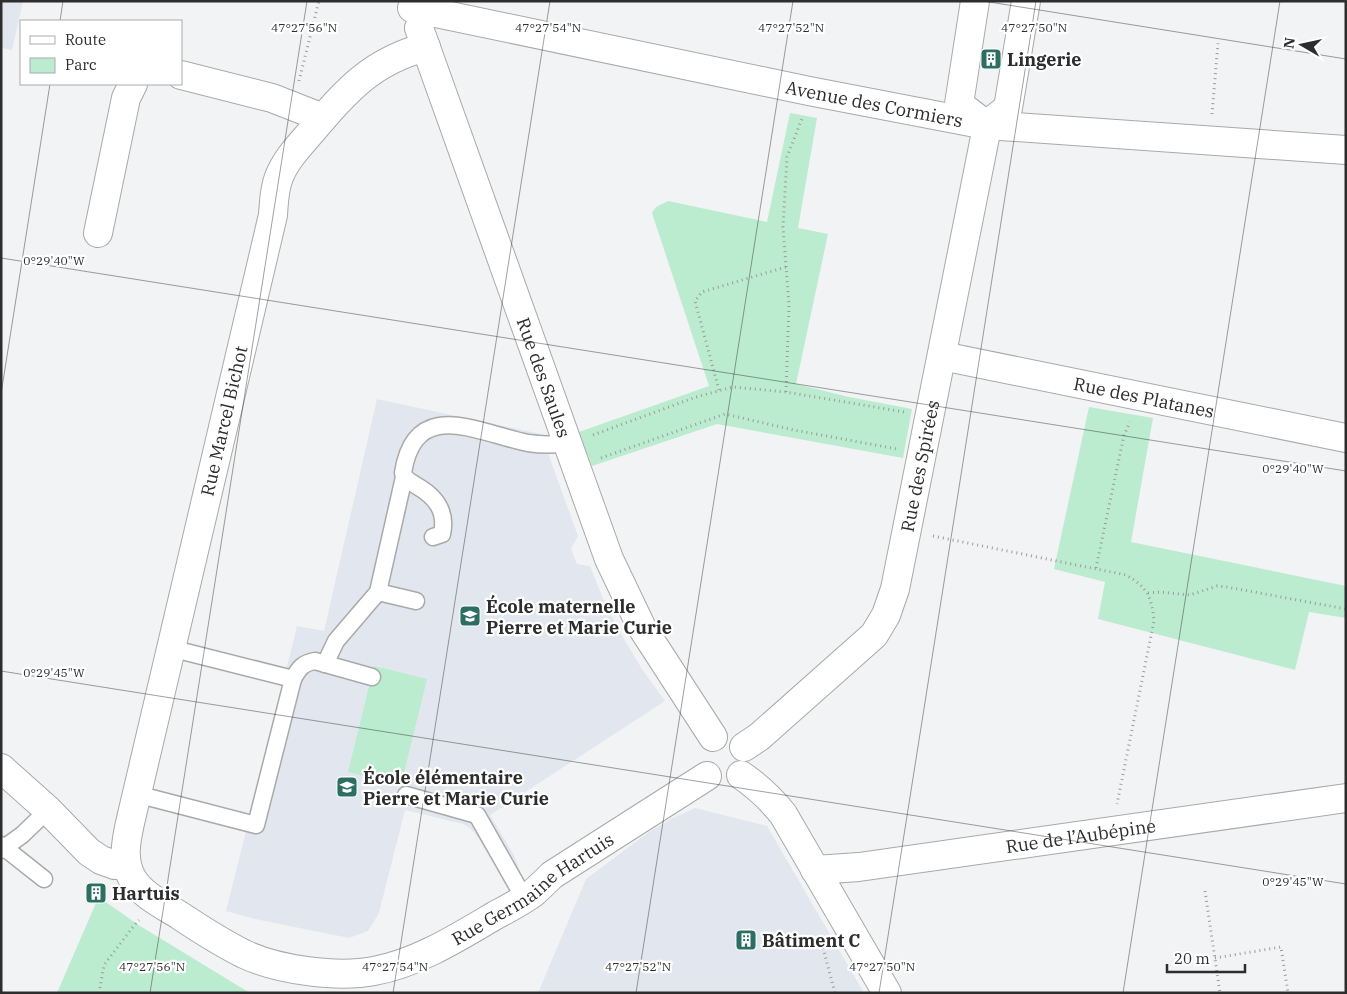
<svg xmlns="http://www.w3.org/2000/svg" width="1347" height="994" font-family="'IBM Plex Serif',serif">
  <style>
    .built { fill: #e2e7ef }
    .green { fill: #bbeccf }
    .lines { fill: none; stroke-linecap: round; stroke-linejoin: round }
    .service-casing { stroke: #a9a9aa; stroke-width: 19 }
    .minor-casing { stroke: #a9a9aa; stroke-width: 30 }
    .path { stroke: #9b9c9c; stroke-width: 3; stroke-dasharray: 1 4; stroke-linecap: butt }
    .service { stroke: #fff; stroke-width: 16 }
    .minor { stroke: #fff; stroke-width: 28 }
    .ticks { fill: none; stroke: #2d2d2d; stroke-width: 1; stroke-opacity: 0.45 }
    .labels { text-anchor: middle; dominant-baseline: central; stroke-width: 4.5; stroke-linejoin: round; paint-order: stroke }
    .poi-label { font-size: 18px; font-weight: bold; fill: #2d2d2d; stroke: #fff; text-anchor: start }
    .street-label { font-size: 18px; fill: #2d2d2d; stroke: #fff }
    .ticks-label { font-size: 12px; text-anchor: middle; fill: #2d2d2d; stroke: #fff; stroke-width: 4.5; stroke-linejoin: round; paint-order: stroke }
  </style>
  <rect width="100%" height="100%" fill="#f2f3f4"/>
  <g class="built">
    <polygon points="1,1 23,1 12,50 1,48"/>
    <polygon points="377,399 541,434 578,536 571,549 577,564 590,566 604,601 621,634 642,669 665,701 490,815 514,855 520,871 505,880 476,835 470,828 463,824 405,810 379,913 368,931 349,938 255,919 226,911 297,626 324,631"/>
    <polygon points="695,808 767,826 864,993 538,993 586,879 649,832 671,819"/>
  </g>
  <g class="green">
    <polygon points="790,113 817,118 798,228 828,234 796,384 849,397 912,409 903,458 717,424 592,466 579,432 709,386 652,213 656,207 668,201 767,222"/>
    <polygon points="1089,407 1153,418 1131,542 1346,586 1346,618 1309,612 1295,670 1098,619 1105,582 1054,569"/>
    <polygon points="374,666 427,679 401,785 348,772"/>
    <polygon points="100,898 140,926 250,993 57,993 96,903"/>
  </g>
  <g class="lines">
    <g class="service-casing">
      <g id="service">
        <path d="M433,537l9,-3c5,-23 -6,-37 -25,-48 -6,-4 -12,-6 -14,-13 12,-77 75,-40 125,-30 13,2 26,2 39,0"/>
        <polyline points="378,592 416,601"/>
        <polyline points="325,664 336,641 378,592 404,477"/>
        <path d="M293,679c6,-11 10,-16 22,-18l57,16"/>
        <polyline points="136,794 256,825 293,679 170,648"/>
        <polyline points="406,795 477,815 524,898"/>
        <polyline points="1,845 44,879"/>
        <polyline points="1,850 22,835 48,810"/>
      </g>
    </g>
    <g class="minor-casing">
      <g id="minor">
        <polyline points="975,1 959,104 985,124"/>
        <path id="s1" d="M412,8l397,83 177,34 360,25"/>
        <path id="s2" d="M419,28l190,531 32,67 72,111"/>
        <path id="s3" d="M426,47c-54,14 -79,43 -114,84 -12,14 -26,28 -33,46 -5,12 -5,25 -6,38l-143,608c-4,18 -8,37 2,55 10,17 31,27 47,37 21,14 43,28 65,39 34,16 93,24 130,17 43,-8 83,-33 120,-55 13,-7 27,-14 39,-23 7,-6 13,-12 19,-18l155,-99"/>
        <polyline points="181,75 272,98 323,118"/>
        <polyline points="986,125 1008,108 1026,1"/>
        <polyline points="98,233 126,98 133,84"/>
        <path id="s4" d="M942,356l404,82"/>
        <path id="s5" d="M744,747l15,-10 115,-102 12,-20 9,-26 90,-452 1,-12"/>
        <polyline points="1,768 48,810 89,852 101,860 115,865 126,862"/>
        <path d="M741,775c16,11 30,24 42,39l104,179"/>
        <path id="s6" d="M815,870l44,-3 487,-69"/>
      </g>
    </g>
    <g class="path">
      <polyline points="299,81 319,1"/>
      <polyline points="1212,114 1218,43"/>
      <polyline points="719,390 695,301 702,292 786,267"/>
      <polyline points="786,392 789,305 783,227 787,157 803,116"/>
      <polyline points="593,435 696,397 733,387 786,392 904,412"/>
      <polyline points="601,458 725,414 794,430 897,449"/>
      <path d="M933,536l193,39c21,12 26,22 28,46l-37,183"/>
      <polyline points="1096,568 1124,435 1130,422"/>
      <polyline points="1148,593 1160,592 1190,595 1217,586 1227,587 1346,609"/>
      <polyline points="1205,891 1220,993"/>
      <polyline points="827,941 822,944 835,993"/>
      <polyline points="1215,958 1281,947 1288,993"/>
      <polyline points="99,993 104,965 136,923 139,920"/>
    </g>
    <use href="#service" class="service"/>
    <use href="#minor" class="minor"/>
  </g>
  <path class="ticks" d="M983,1l363,58M60,21l3,-20M1,258l1345,213M1,394l49,-310M1,671l1345,213M150,993l157,-992M393,993l157,-992M636,993l157,-992M879,993l157,-992M1123,993l157,-992"/>
  <defs>
    <g id="building-square" transform="scale(1.125)"><rect x="-9" y="-9" width="18" height="18" rx="4" fill="#2c6f62" stroke="#fff"/><path d="M-4-6H4V6H1V3H-1V6H-4ZM-2.5-4.3h1.7v1.8h-1.7ZM.8-4.3h1.7v1.8H.8ZM-2.5-1h1.7V.8h-1.7ZM.8-1h1.7V.8H.8Z" fill="#fff"/></g>
    <g id="school-square" transform="scale(1.125)"><rect x="-9" y="-9" width="18" height="18" rx="4" fill="#2c6f62" stroke="#fff"/><path d="M0-5L7-2L0 1L-7-2ZM-4 1L0 2.5L4 1V4Q0 6-4 4Z" fill="#fff"/></g>
  </defs>
  <g fill-rule="evenodd">
    <use href="#building-square" x="991" y="59"/>
    <use href="#school-square" x="470" y="616"/>
    <use href="#school-square" x="347" y="787"/>
    <use href="#building-square" x="96" y="893"/>
    <use href="#building-square" x="746" y="940"/>
  </g>
  <g class="labels">
    <g class="poi-label">
      <text x="1007" y="59">Lingerie</text>
      <text x="486" y="606">École maternelle<tspan x="486" dy="21">Pierre et Marie Curie</tspan></text>
      <text x="363" y="777">École élémentaire<tspan x="363" dy="21">Pierre et Marie Curie</tspan></text>
      <text x="112" y="893">Hartuis</text>
      <text x="762" y="940">Bâtiment C</text>
    </g>
    <g class="street-label">
      <text stroke="none"><textPath href="#s1" startOffset="472">Avenue des Cormiers</textPath></text>
      <text stroke="none"><textPath href="#s2" startOffset="371">Rue des Saules</textPath></text>
      <text stroke="none"><textPath href="#s4" startOffset="206">Rue des Platanes</textPath></text>
      <text transform="translate(224 421) rotate(-77)">Rue Marcel Bichot</text>
      <text stroke="none"><textPath href="#s5" startOffset="348">Rue des Spirées</textPath></text>
      <text stroke="none"><textPath href="#s6" startOffset="268">Rue de l’Aubépine</textPath></text>
      <text stroke="none"><textPath href="#s3" startOffset="1370">Rue Germaine Hartuis</textPath></text>
    </g>
  </g>
  <g class="ticks-label">
    <text x="304" y="32">47°27'56"N</text>
    <text x="548" y="32">47°27'54"N</text>
    <text x="791" y="32">47°27'52"N</text>
    <text x="1034" y="32">47°27'50"N</text>
    <text x="54" y="265">0°29'40"W</text>
    <text x="1293" y="473">0°29'40"W</text>
    <text x="54" y="677">0°29'45"W</text>
    <text x="1293" y="886">0°29'45"W</text>
    <text x="152" y="971">47°27'56"N</text>
    <text x="395" y="971">47°27'54"N</text>
    <text x="638" y="971">47°27'52"N</text>
    <text x="882" y="971">47°27'50"N</text>
  </g>
  <rect width="1347" height="994" fill="none" stroke="#2d2d2d" stroke-width="5"/>
  <rect x="20" y="20" width="162" height="65" fill="#ffffff" stroke="#ababab"/>
  <rect x="30" y="36" width="25" height="8" fill="#ffffff" stroke="#ababab"/>
  <text x="65" y="45" font-size="15" fill="#2d2d2d">Route</text>
  <rect x="30" y="58" width="25" height="15" fill="#bbeccf" stroke="#ababab"/>
  <text x="65" y="70" font-size="15" fill="#2d2d2d">Parc</text>
  <g transform="translate(1302 45) rotate(279)" stroke="#ffffff" stroke-width="4" paint-order="stroke">
  <path d="M0-4L9 19L0 12L-9 19Z" fill="#2d2d2d"/>
  <text y="-8" font-size="14" font-weight="bold" text-anchor="middle" fill="#2d2d2d">N</text>
  </g>
  <path d="M1167 964v8h78v-8" fill="none" stroke="#2d2d2d" stroke-width="2.5"/>
  <text x="1174" y="964" font-size="15" fill="#2d2d2d" stroke="#ffffff" stroke-width="4" paint-order="stroke">20 m</text>
</svg>
